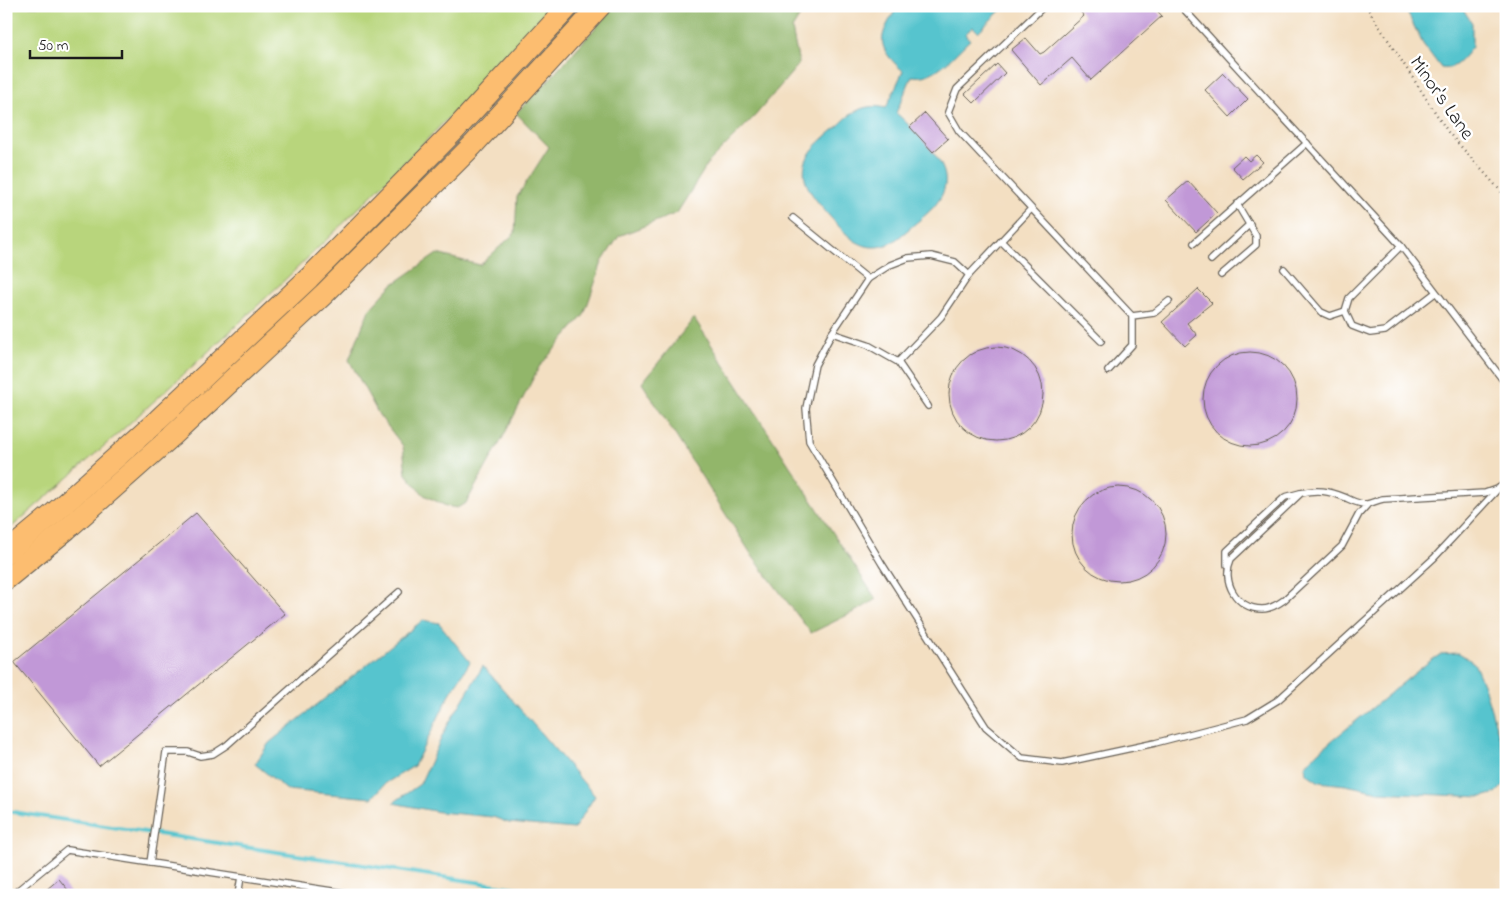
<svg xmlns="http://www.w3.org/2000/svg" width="1512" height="901" font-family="'Indie Flower',sans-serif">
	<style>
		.green { fill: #b8d57b; stroke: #6a784c }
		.forest { fill: #92b66b; stroke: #576944 }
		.water { fill: #57c4ce; stroke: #3a7075 }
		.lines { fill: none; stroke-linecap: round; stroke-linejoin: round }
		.stream { stroke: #57c4ce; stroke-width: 4 }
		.building { fill: #c198d7 }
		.service-casing { stroke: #676056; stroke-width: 8 }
		.motorway-casing { stroke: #676056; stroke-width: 23 }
		.path { stroke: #676056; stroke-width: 2.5; stroke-dasharray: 1 4; stroke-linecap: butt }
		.service { stroke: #fff; stroke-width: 5.5 }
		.motorway { stroke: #fcbd6f; stroke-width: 21 }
		.labels { text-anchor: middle; stroke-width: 5; stroke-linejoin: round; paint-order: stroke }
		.street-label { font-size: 20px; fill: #1c1c1c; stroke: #fff }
	</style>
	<rect width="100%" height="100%" fill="#fff"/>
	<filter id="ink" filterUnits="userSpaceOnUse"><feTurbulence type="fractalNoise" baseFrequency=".02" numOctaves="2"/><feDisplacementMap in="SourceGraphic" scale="10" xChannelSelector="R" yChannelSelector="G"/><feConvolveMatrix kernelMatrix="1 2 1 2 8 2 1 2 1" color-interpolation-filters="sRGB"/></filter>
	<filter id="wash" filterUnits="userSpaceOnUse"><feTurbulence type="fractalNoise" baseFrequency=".0096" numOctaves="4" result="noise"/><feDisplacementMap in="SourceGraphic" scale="20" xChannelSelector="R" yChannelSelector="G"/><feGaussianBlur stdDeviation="1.12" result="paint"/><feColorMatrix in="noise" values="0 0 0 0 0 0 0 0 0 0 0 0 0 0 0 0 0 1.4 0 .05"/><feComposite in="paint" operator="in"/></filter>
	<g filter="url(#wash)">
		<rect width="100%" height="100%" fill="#f3dfc2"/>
		<path class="green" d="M6 6H550C517 43 485 80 450 116 309 262 160 399 6 532Z"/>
		<g class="forest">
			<path d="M615 6H806L792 29 799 64 754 117 709 162 677 213 619 236 602 262 584 315 539 367 502 439 466 503 457 508 446 506 424 495 406 474 403 446 379 415 349 360 369 310 392 285 437 254 480 265 515 233 517 197 549 147 516 113 547 82Z"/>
			<path d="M694 318 876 599 862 608 811 633 753 557 642 383Z"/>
		</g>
		<g class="water">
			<path d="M898 6H1005L978 32 973 27 965 34 970 40C954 54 936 80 912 76L896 113C905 120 912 129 920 137 935 155 956 174 939 200 932 211 919 220 909 229 898 238 889 248 873 247 867 247 860 244 855 241 845 235 812 198 808 187 804 179 803 169 806 161 811 147 828 135 839 125 853 111 865 103 886 108L903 71C874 45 879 37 898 6Z"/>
			<path d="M1404 6H1461L1472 23V47C1464 57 1455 71 1441 68L1423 44Z"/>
			<path d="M423 620 439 623 470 662 450 694 414 766 386 783 372 798 287 790 255 764 269 743Z"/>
			<path d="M1459 653 1474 663 1484 686 1506 760V783L1496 793 1482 797 1379 792 1346 785 1319 782 1306 773 1305 766 1318 752 1426 664 1441 654Z"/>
			<path d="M483 666 595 796 574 829 509 823 493 817 439 812 393 803 420 784 446 728Z"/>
		</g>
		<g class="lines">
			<path class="stream" d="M6 811 562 895"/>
		</g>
		<g id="blocks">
			<g class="building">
				<path d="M1076 6H1153L1162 16 1091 80 1072 58 1041 85 1011 50 1026 38 1040 54 1044 52 1084 16Z"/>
				<path d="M997 64 1005 73 974 103 965 94Z"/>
				<path d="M1223 73 1248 99 1230 117 1205 90Z"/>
				<path d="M925 113 948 139 933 152 910 127Z"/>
				<path d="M1256 155 1263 162 1243 179 1232 167 1244 156 1249 161Z"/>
				<path d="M1188 181 1217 213 1196 232 1166 200Z"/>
				<path d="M1198 289 1212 303 1187 323 1197 335 1185 346 1162 322Z"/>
				<circle cx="996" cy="394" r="47"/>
				<circle cx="1250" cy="399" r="47"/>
				<circle cx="1119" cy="534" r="47"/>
				<path d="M196 513 285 614 99 766 14 662Z"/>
				<path d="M59 879 72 895H40Z"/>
			</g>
		</g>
	</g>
	<g filter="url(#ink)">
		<use href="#blocks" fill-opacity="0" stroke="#676056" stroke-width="1"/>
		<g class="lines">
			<defs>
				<g id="service">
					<path d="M1044 6 957 89 948 112 959 131 1132 316V345L1108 371"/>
					<path d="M1181 6 1401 246 1506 384"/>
					<path d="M793 218 868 279"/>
					<path d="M1001 241 1101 341"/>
					<path d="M1194 243 1307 143"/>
					<path d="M1401 246 1349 298 1345 311 1352 326 1370 333 1385 331 1435 293"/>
					<path d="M1211 260 1250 224"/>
					<path d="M1284 269 1321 312 1330 316 1345 311"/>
					<path d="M969 275 955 262 931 256 908 258 890 265 868 279 832 333 815 365 806 408 809 441 882 564 986 727 1022 758 1062 763 1155 743 1247 719 1278 700 1434 558 1499 488"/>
					<path d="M1221 275 1256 245V236L1237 204"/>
					<path d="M1132 316 1154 313 1169 301"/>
					<path d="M832 333 868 345 898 362 928 406"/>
					<path d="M898 362 941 317 969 275 1031 209"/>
					<path d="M1368 504 1359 514 1342 546 1284 600C1277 605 1270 609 1262 609 1236 609 1221 581 1231 559L1301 493C1317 489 1329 491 1344 497 1351 500 1359 505 1367 504 1372 503 1378 500 1383 499L1485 493 1499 488 1506 482"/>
					<path d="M1227 565V551L1285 497 1300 493"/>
					<path d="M150 863 166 752H188L200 756 213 754 227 745 399 592"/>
					<path d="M12 895 67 850 358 895"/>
					<path d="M238 895 241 877"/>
				</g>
				<g id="motorway">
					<path d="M6 553 53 514 158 420 309 278 455 130 569 6"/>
					<path d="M6 579 67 529 171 437 324 294 473 145 600 6"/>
				</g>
			</defs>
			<use href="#service" class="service-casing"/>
			<use href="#motorway" class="motorway-casing"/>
			<path class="path" d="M1366 6 1448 132 1506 197"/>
			<use href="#service" class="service"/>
			<use href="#motorway" class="motorway"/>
		</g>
	</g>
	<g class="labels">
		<g class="street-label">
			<text transform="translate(1443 97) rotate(55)" y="7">Minor's Lane</text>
		</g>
	</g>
	<rect width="1512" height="901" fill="none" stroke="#fff" stroke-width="25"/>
	<path d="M30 50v8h92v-8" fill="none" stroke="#1c1c1c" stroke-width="2.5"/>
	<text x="38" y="50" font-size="15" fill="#1c1c1c" stroke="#ffffff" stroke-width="4" paint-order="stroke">50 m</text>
</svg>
